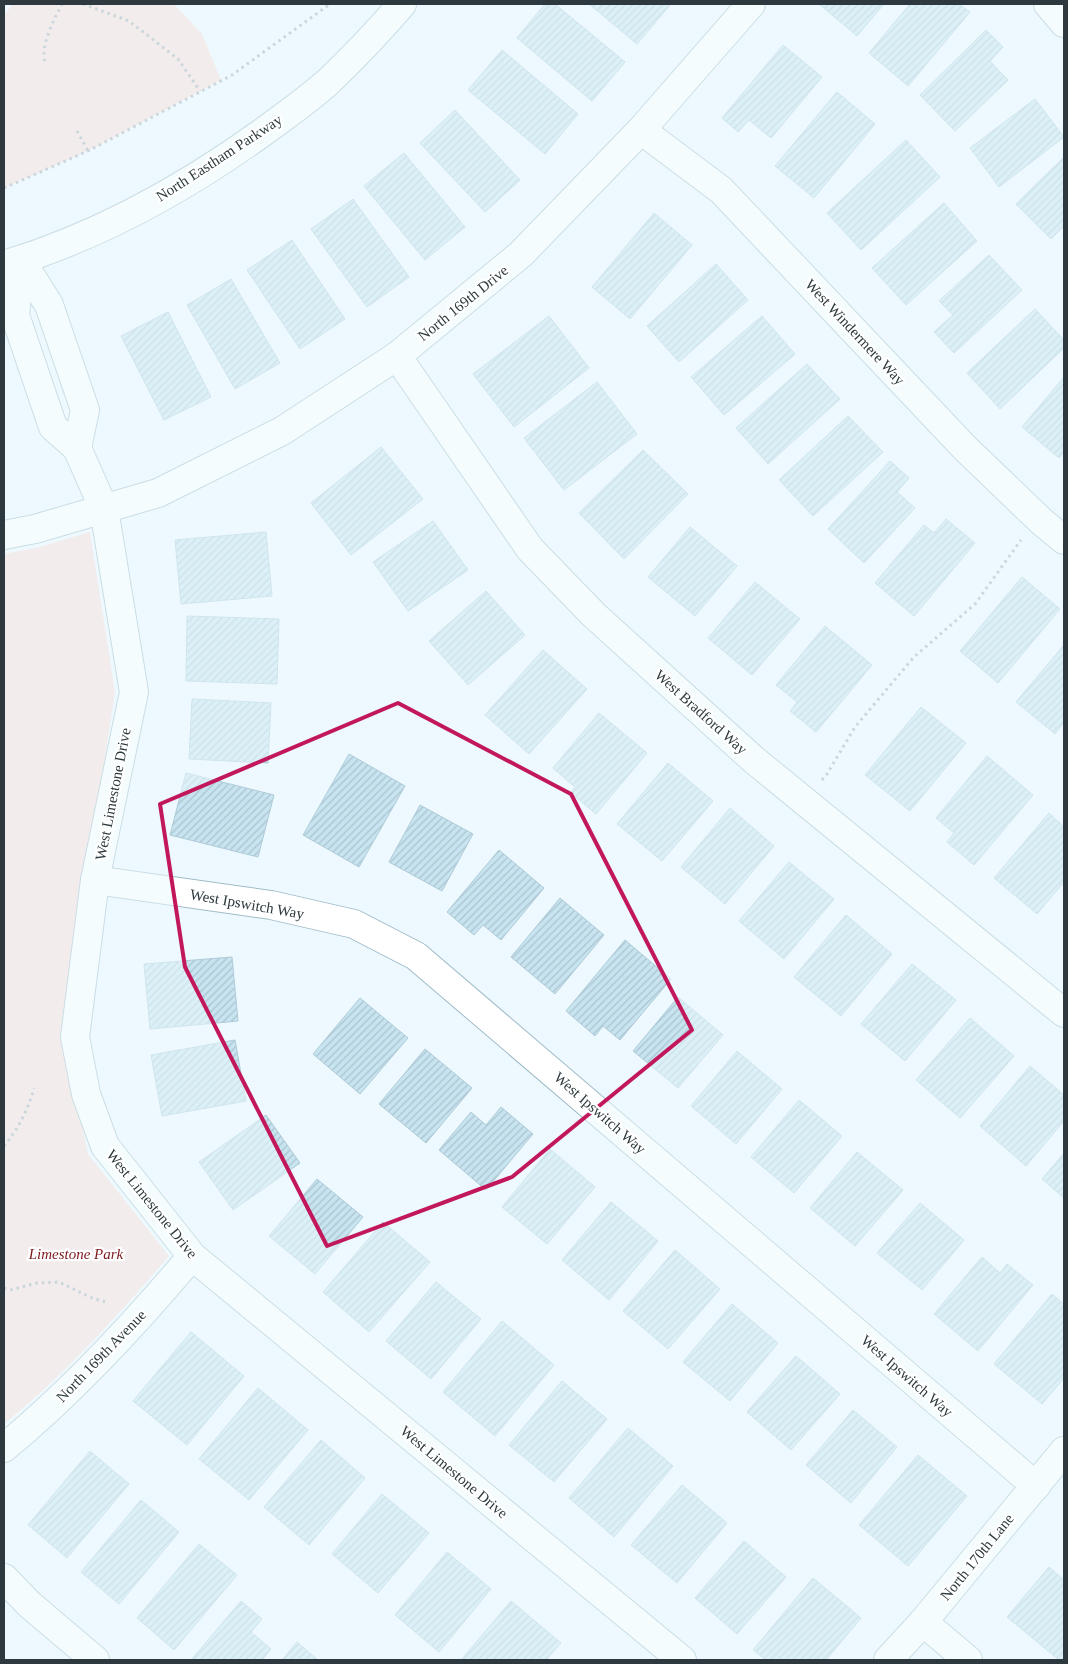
<svg xmlns="http://www.w3.org/2000/svg" width="1068" height="1664" font-family="Georgia,serif">
	<style>
		.park { fill: #fbdcd9 }
		.building { fill: url(#building-hatch); stroke: #aecbd7 }
		.lines { fill: none; stroke-linecap: round; stroke-linejoin: round }
		.minor-casing { stroke: #a0bcc8; stroke-width: 30 }
		.path { stroke: #a0acb1; stroke-width: 3; stroke-dasharray: 2.5 4; stroke-linecap: butt }
		.minor { stroke: #fff; stroke-width: 28 }
		.marked { fill: none; stroke: #c2185b; stroke-width: 4; stroke-linejoin: round }
		.labels { text-anchor: middle; stroke-width: 4.5; stroke-linejoin: round; paint-order: stroke }
		.street-label { font-size: 15px; fill: #2d393e; stroke: #fff }
		.park-label { font-size: 15px; font-style: italic; fill: #7b181d; stroke: #fff }
	</style>
	<defs>
		<pattern id="building-hatch" width="6" height="6" patternUnits="userSpaceOnUse" patternTransform="scale(1.25)"><rect width="6" height="6" fill="#c7e4f0"/><path d="M-1 1l2-2M0 6l6-6M5 7l2-2" fill="none" stroke="#abc4cf"/></pattern>
	</defs>
	<rect width="100%" height="100%" fill="#edf9fe"/>
	<g class="park">
		<path d="M13 4H174L202 34 221 80 88 151 4 188V15Z"/>
		<path d="M90 532 115 692 88 869 68 1054 88 1154 169 1256C118 1315 65 1375 4 1424V554L39 547Z"/>
	</g>
	<g class="building">
		<path d="M545 4H555L625 62 592 101 517 38Z"/>
		<path d="M589 4H668L670 5 637 44Z"/>
		<path d="M821 4H884L857 36 820 5Z"/>
		<path d="M910 4H959L970 12 908 86 869 53Z"/>
		<path d="M986 30 1003 47 990 61 1008 80 955 131 920 95Z"/>
		<path d="M783 45 822 77 771 138 749 120 738 132 722 118Z"/>
		<path d="M502 50 578 114 545 154 468 90Z"/>
		<path d="M837 92 875 124 814 198 775 166Z"/>
		<path d="M1035 99 1064 137 999 187 970 148Z"/>
		<path d="M455 110 520 180 485 212 420 143Z"/>
		<path d="M906 140 940 177 861 250 827 213Z"/>
		<path d="M404 153 465 227 425 260 364 186Z"/>
		<path d="M1064 157V226L1051 239 1016 204Z"/>
		<path d="M353 199 409 277 367 307 311 229Z"/>
		<path d="M944 203 977 241 906 305 872 268Z"/>
		<path d="M654 213 692 245 630 319 592 287Z"/>
		<path d="M292 240 345 319 300 349 247 270Z"/>
		<path d="M989 255 1022 290 954 353 934 332 953 315 939 301Z"/>
		<path d="M716 264 748 300 679 362 647 326Z"/>
		<path d="M231 279 280 363 235 389 187 305Z"/>
		<path d="M1035 309 1064 340V348L1000 409 967 373Z"/>
		<path d="M168 312 211 397 164 420 121 336Z"/>
		<path d="M549 316 589 368 514 427 473 374Z"/>
		<path d="M762 316 795 354 724 415 691 377Z"/>
		<path d="M807 364 840 399 768 464 736 428Z"/>
		<path d="M1064 377V452L1059 458 1022 427Z"/>
		<path d="M597 382 637 434 564 490 524 438Z"/>
		<path d="M848 416 883 452 813 516 779 480Z"/>
		<path d="M381 447 423 499 351 555 311 503Z"/>
		<path d="M643 450 688 494 624 559 579 513Z"/>
		<path d="M890 461 909 478 897 492 915 508 864 563 828 529Z"/>
		<path d="M946 519 975 543 914 616 875 583 924 525 934 533Z"/>
		<path d="M433 521 468 570 408 611 373 562Z"/>
		<path d="M690 527 737 566 695 616 648 577Z"/>
		<path d="M266 532 272 596 181 604 175 540Z"/>
		<path d="M1022 577 1060 609 998 683 960 651Z"/>
		<path d="M755 582 800 619 752 675 708 638Z"/>
		<path d="M486 591 525 635 468 685 429 641Z"/>
		<path d="M187 616 279 619 277 684 186 681Z"/>
		<path d="M825 626 872 665 816 732 790 711 797 702 776 685Z"/>
		<path d="M1064 645V722L1055 734 1016 702Z"/>
		<path d="M543 650 587 689 529 754 485 715Z"/>
		<path d="M192 699 271 703 268 763 189 759Z"/>
		<path d="M921 707 966 743 910 811 865 775Z"/>
		<path d="M599 713 647 753 596 814 571 793 575 787 553 768Z"/>
		<path d="M349 754 405 786 359 867 303 835Z"/>
		<path d="M987 756 1033 795 974 865 947 842 954 833 936 818Z"/>
		<path d="M668 763 713 801 662 861 617 824Z"/>
		<path d="M186 773 274 795 258 857 170 835Z"/>
		<path d="M420 805 473 834 442 891 389 862Z"/>
		<path d="M730 808 774 846 725 904 681 867Z"/>
		<path d="M1049 813 1064 827V882L1037 914 994 878Z"/>
		<path d="M499 850 544 888 501 940 483 925 474 935 447 912Z"/>
		<path d="M789 862 834 899 784 959 739 921Z"/>
		<path d="M560 898 604 935 555 994 511 957Z"/>
		<path d="M846 915 892 954 841 1016 794 977Z"/>
		<path d="M625 940 671 979 620 1040 603 1026 595 1036 566 1011Z"/>
		<path d="M232 957 238 1021 150 1029 144 964Z"/>
		<path d="M912 964 956 1000 905 1061 861 1024Z"/>
		<path d="M678 997 723 1035 678 1088 633 1051Z"/>
		<path d="M360 998 408 1038 360 1094 313 1054Z"/>
		<path d="M970 1018 1014 1056 960 1118 916 1080Z"/>
		<path d="M235 1040 246 1101 162 1116 151 1055Z"/>
		<path d="M425 1049 472 1088 426 1143 379 1104Z"/>
		<path d="M737 1051 782 1089 736 1144 691 1106Z"/>
		<path d="M1030 1066 1064 1095V1121L1026 1166 980 1126Z"/>
		<path d="M799 1100 842 1136 794 1193 751 1157Z"/>
		<path d="M501 1107 533 1134 486 1190 439 1150 471 1112 486 1125Z"/>
		<path d="M266 1115 300 1163 233 1210 199 1162Z"/>
		<path d="M550 1149 595 1187 547 1244 502 1207Z"/>
		<path d="M857 1152 903 1190 855 1246 810 1208Z"/>
		<path d="M1064 1153V1198L1042 1179Z"/>
		<path d="M317 1179 363 1217 315 1274 269 1236Z"/>
		<path d="M611 1202 658 1241 609 1300 562 1260Z"/>
		<path d="M920 1203 964 1240 922 1290 877 1253Z"/>
		<path d="M383 1222 430 1262 369 1332 323 1292Z"/>
		<path d="M675 1250 720 1289 668 1349 623 1311Z"/>
		<path d="M982 1257 1000 1273 1007 1264 1033 1285 978 1351 934 1314Z"/>
		<path d="M436 1282 481 1319 431 1379 386 1341Z"/>
		<path d="M1052 1294 1064 1304V1378L1042 1404 994 1364Z"/>
		<path d="M732 1304 778 1343 730 1401 683 1362Z"/>
		<path d="M502 1321 554 1365 495 1436 443 1392Z"/>
		<path d="M191 1332 244 1376 187 1445 133 1401Z"/>
		<path d="M796 1356 840 1394 791 1450 747 1412Z"/>
		<path d="M562 1381 607 1419 554 1482 509 1445Z"/>
		<path d="M258 1388 308 1430 249 1500 199 1459Z"/>
		<path d="M853 1410 897 1447 851 1503 806 1465Z"/>
		<path d="M628 1428 673 1466 614 1537 569 1498Z"/>
		<path d="M321 1440 365 1478 309 1545 264 1507Z"/>
		<path d="M90 1451 129 1484 67 1558 28 1525Z"/>
		<path d="M918 1455 967 1496 908 1566 859 1525Z"/>
		<path d="M682 1485 727 1523 677 1583 631 1545Z"/>
		<path d="M382 1494 429 1533 378 1593 332 1554Z"/>
		<path d="M141 1500 179 1532 119 1604 81 1572Z"/>
		<path d="M744 1541 786 1577 737 1634 695 1598Z"/>
		<path d="M199 1544 237 1575 174 1650 137 1618Z"/>
		<path d="M447 1552 491 1589 439 1652 395 1615Z"/>
		<path d="M1049 1567 1064 1580V1660H1059L1007 1617Z"/>
		<path d="M813 1578 861 1618 826 1660H766L753 1650Z"/>
		<path d="M241 1601 262 1619 251 1632 271 1649 262 1660H191Z"/>
		<path d="M511 1601 561 1643 546 1660H461Z"/>
		<path d="M297 1642 318 1660H282Z"/>
	</g>
	<g class="lines">
		<defs>
			<g id="minor">
				<path d="M1048 4 1064 23"/>
				<path d="M641 130 721 190 965 448 1041 521 1064 540"/>
				<path d="M21 260 15 315 53 427 77 448 104 509 134 692 95 880 75 1037 86 1094 105 1146 192 1256 682 1660"/>
				<path d="M21 260 49 305 85 410 77 448"/>
				<path d="M4 265C97 237 184 189 263 132 285 116 309 99 329 81 355 56 379 31 402 4"/>
				<path d="M397 356 530 549 594 615 754 760 1064 1013"/>
				<path d="M4 535 35 529 158 493 282 431 397 356 521 254 641 130 751 4"/>
				<path d="M95 880 271 905 354 924 416 956 1036 1486"/>
				<path d="M4 1448C73 1391 134 1325 192 1256"/>
				<path d="M4 1578 29 1604 95 1660"/>
				<path d="M923 1622 968 1660"/>
				<path d="M888 1660 923 1622 1064 1451"/>
			</g>
		</defs>
		<use href="#minor" class="minor-casing"/>
		<g class="path">
			<path d="M83 4 129 21 178 59 200 91"/>
			<path d="M45 61C40 46 55 17 62 4"/>
			<path d="M77 131 88 151"/>
			<path d="M4 188 88 151 232 75 330 4"/>
			<path d="M822 780 827 774 855 727 914 657 975 604 1021 540"/>
			<path d="M4 1146C18 1129 28 1110 34 1088"/>
			<path d="M4 1288 10 1290 37 1283 59 1282 92 1298 106 1302"/>
		</g>
		<use href="#minor" class="minor"/>
	</g>
	<path d="M0 0H1068V1664H0ZM398 703 571 794 692 1030 512 1177 327 1246 185 967 160 804Z" fill="#edf9fe" fill-opacity=".55" fill-rule="evenodd"/>
	<path class="marked" d="M398 703 571 794 692 1030 512 1177 327 1246 185 967 160 804Z"/>
	<g class="labels">
		<g class="street-label">
			<text transform="translate(219 158) rotate(-33)" y="5">North Eastham Parkway</text>
			<text transform="translate(463 303) rotate(-39)" y="5">North 169th Drive</text>
			<text transform="translate(855 332) rotate(47)" y="5">West Windermere Way</text>
			<text transform="translate(701 712) rotate(42)" y="5">West Bradford Way</text>
			<text transform="translate(113 794) rotate(-79)" y="5">West Limestone Drive</text>
			<text transform="translate(247 904) rotate(10)" y="5">West Ipswitch Way</text>
			<text transform="translate(600 1113) rotate(41)" y="5">West Ipswitch Way</text>
			<text transform="translate(152 1204) rotate(51)" y="5">West Limestone Drive</text>
			<text transform="translate(101 1356) rotate(-46)" y="5">North 169th Avenue</text>
			<text transform="translate(907 1376) rotate(41)" y="5">West Ipswitch Way</text>
			<text transform="translate(454 1472) rotate(40)" y="5">West Limestone Drive</text>
			<text transform="translate(977 1557) rotate(-51)" y="5">North 170th Lane</text>
		</g>
		<g class="park-label">
			<text x="76" y="1259">Limestone Park</text>
		</g>
	</g>
	<rect width="1068" height="1664" fill="none" stroke="#2d393e" stroke-width="10"/>
</svg>
